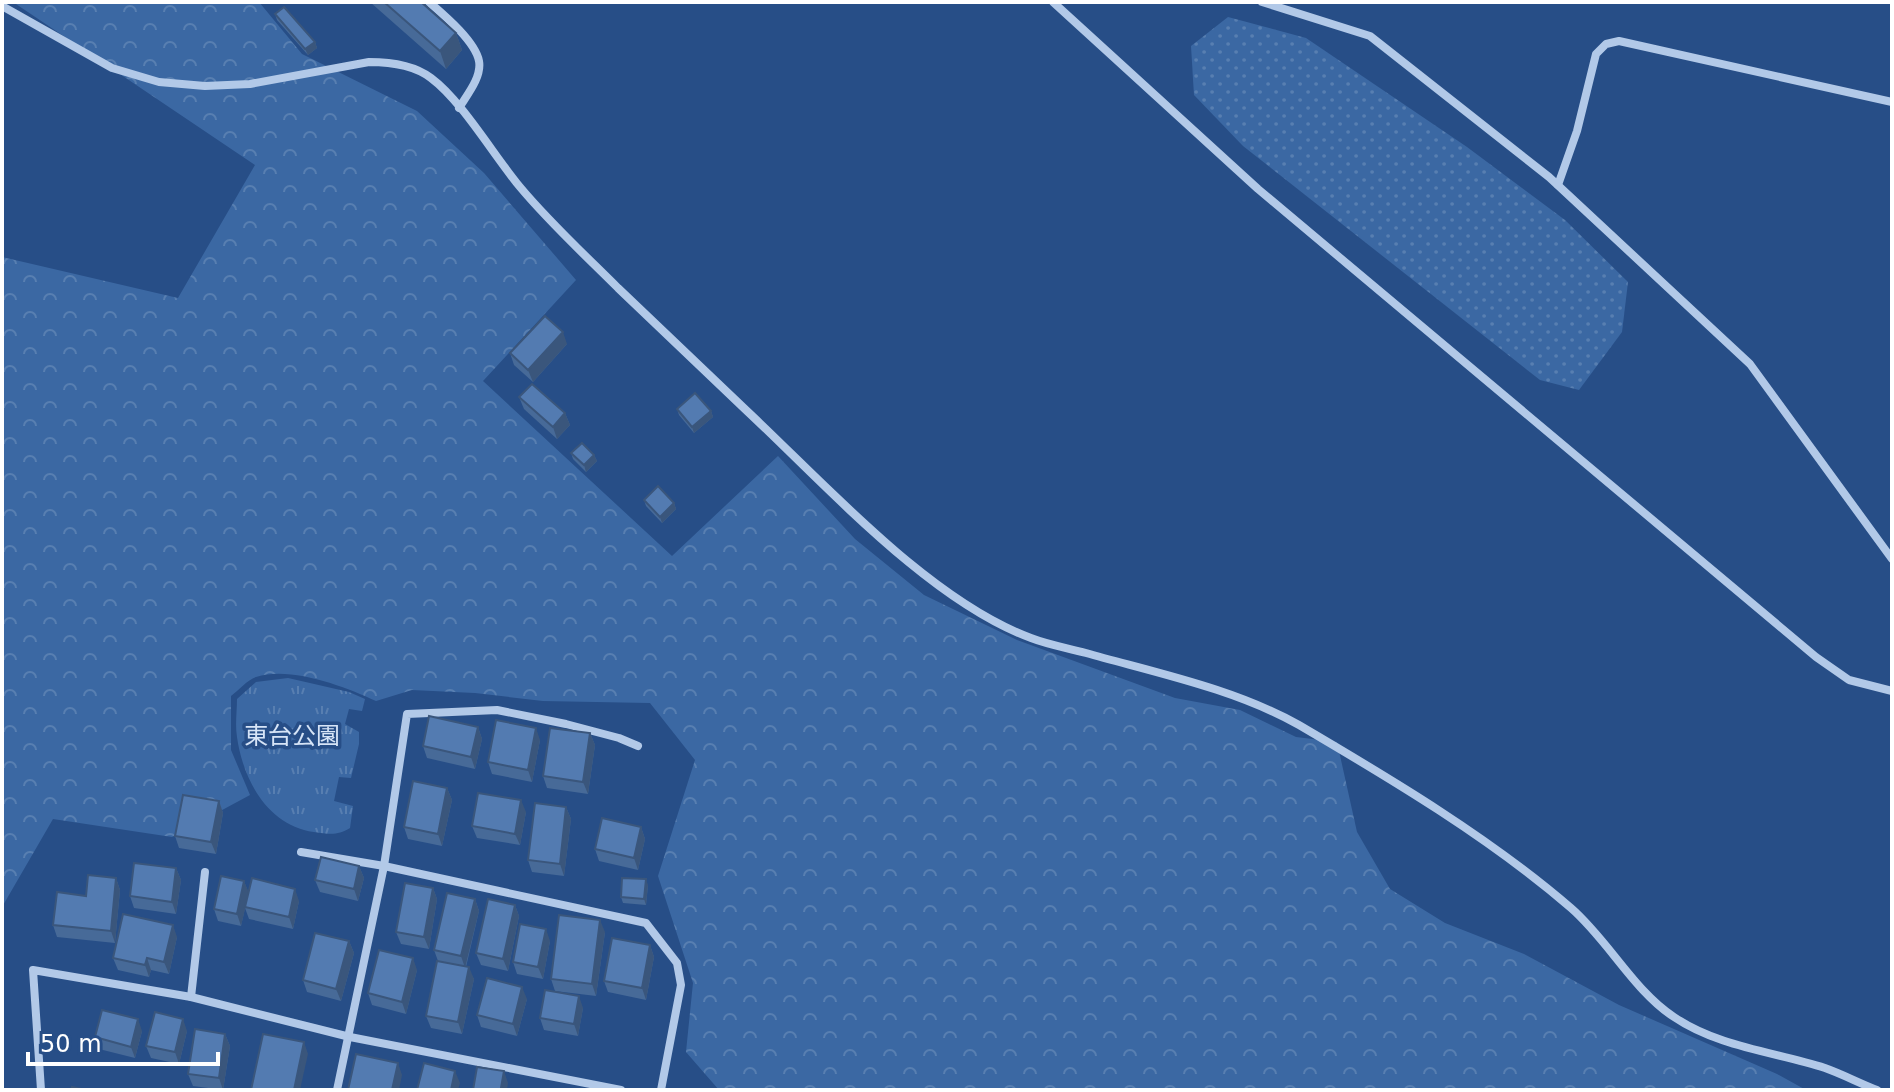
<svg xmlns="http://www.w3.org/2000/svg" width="1894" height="1092" font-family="'DejaVu Sans','Noto Sans JP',sans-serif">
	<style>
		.grass { fill: url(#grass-dots) }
		.forest { fill: url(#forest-crowns) }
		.park { fill: url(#park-tufts) }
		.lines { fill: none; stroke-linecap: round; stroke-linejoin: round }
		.street { stroke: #b2c9e8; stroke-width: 8 }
		.wall { fill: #476a98 }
		.shaded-wall { fill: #3a567c }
		.building { fill: #537bb1; stroke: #3a567c; stroke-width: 2 }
		.labels { text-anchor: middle; stroke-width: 7; stroke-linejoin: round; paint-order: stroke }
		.park-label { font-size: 24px; fill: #d6e4f7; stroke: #274e87 }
	</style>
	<defs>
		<pattern id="grass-dots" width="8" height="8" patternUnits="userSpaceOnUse" patternTransform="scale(2)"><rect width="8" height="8" fill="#3b68a3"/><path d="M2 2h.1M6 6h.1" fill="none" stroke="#587fb1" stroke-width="1.8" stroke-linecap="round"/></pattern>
		<pattern id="forest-crowns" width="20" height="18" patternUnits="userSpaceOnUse" patternTransform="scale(2)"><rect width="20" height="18" fill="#3b68a3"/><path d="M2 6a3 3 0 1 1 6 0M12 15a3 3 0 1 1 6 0" fill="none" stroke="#587fb1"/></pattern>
		<pattern id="park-tufts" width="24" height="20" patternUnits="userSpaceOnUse" patternTransform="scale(2)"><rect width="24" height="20" fill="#3b68a3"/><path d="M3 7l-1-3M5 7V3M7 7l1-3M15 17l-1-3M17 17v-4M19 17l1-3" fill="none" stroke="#587fb1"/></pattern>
	</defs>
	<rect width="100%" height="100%" fill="#274e87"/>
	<path class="grass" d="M1228 17 1306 38 1467 147 1565 220 1628 282 1622 332 1579 390 1540 380 1243 146 1194 95 1191 46Z"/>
	<path class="forest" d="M13 2H259L302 54 417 111 484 173 576 280 483 381 672 556 778 456 855 539 924 595 1017 640 1175 698 1240 710 1296 737 1337 742 1357 832 1390 889 1445 923 1524 954 1619 1005 1777 1074 1806 1090H719L686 1052 693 983 658 876 695 760 650 703 543 701 475 693 412 690 376 701C343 686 291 666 256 677 247 680 239 690 231 696V750L250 795 172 837 53 819 2 907V257L178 298 255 165Z"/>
	<path class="park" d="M288 678 349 692 365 699 362 711 349 709 345 724 359 732V744L351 778 339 777 334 801 353 806 350 828C337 836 329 834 314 832 268 826 243 780 237 737 235 725 237 711 237 699L256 682Z"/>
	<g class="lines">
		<g class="street">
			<path d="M429 2C444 15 475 41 479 61 482 77 467 95 459 108"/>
			<path d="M1053 2 1258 189 1816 657 1849 680 1892 691"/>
			<path d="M1262 2 1370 36 1549 177 1750 364 1892 559"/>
			<path d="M2 6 112 68 159 82 205 86 250 84 369 62C390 62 414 65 431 78 462 101 494 156 520 187 550 223 585 255 618 288 661 329 704 370 747 411 826 485 930 601 1031 638 1049 645 1068 648 1086 653 1157 673 1235 689 1299 725 1391 779 1490 838 1571 908 1608 940 1634 991 1674 1017 1718 1047 1775 1052 1825 1068 1842 1074 1859 1083 1877 1090"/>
			<path d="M1558 185 1577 131 1596 54 1606 44 1619 41 1892 102"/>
			<path d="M301 852 384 866 646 923 677 963 681 985 661 1090"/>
			<path d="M191 997 205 872"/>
			<path d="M41 1090 33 970 191 997 350 1037 621 1090"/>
			<path d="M337 1090 384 866 407 714 497 710 566 724 619 738 638 746"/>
		</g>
	</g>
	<g class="wall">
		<path d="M370 2H421L456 33 462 50 446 69Z"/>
		<path d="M275 14 315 42 317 48 308 55 277 20Z"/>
		<path d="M567 344 533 382 514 365 510 353Z"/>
		<path d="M519 397 565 413 570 425 557 439 524 409Z"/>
		<path d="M677 409 711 411 713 417 694 433 679 415Z"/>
		<path d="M571 453 594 455 597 461 586 472 573 459Z"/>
		<path d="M644 500 674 503 676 509 662 523 646 506Z"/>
		<path d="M478 727 482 739 475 769 427 758 423 746Z"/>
		<path d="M590 733 595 745 588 794 547 788 543 776Z"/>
		<path d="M540 740 532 782 492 774 488 762Z"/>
		<path d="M447 788 452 800 442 846 408 839 404 827Z"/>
		<path d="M219 801 223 813 216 854 179 848 175 836Z"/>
		<path d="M566 807 571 819 564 876 532 872 528 860Z"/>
		<path d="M526 812 520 845 477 838 472 826Z"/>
		<path d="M641 827 645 839 638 870 599 861 595 849Z"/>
		<path d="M359 866 364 878 358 901 320 892 315 880Z"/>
		<path d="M176 868 181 880 176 914 134 908 130 896Z"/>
		<path d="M116 878 120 890 115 943 57 937 53 925 86 896Z"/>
		<path d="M244 881 248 892 299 901 293 929 249 919 245 908 241 926 218 921 214 909Z"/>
		<path d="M648 885 646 905 623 903 621 897Z"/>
		<path d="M433 888 437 899 429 949 401 944 396 932Z"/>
		<path d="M475 899 479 911 466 967 474 979 462 1034 431 1028 426 1016 438 961 434 950Z"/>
		<path d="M515 905 519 916 508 971 481 965 476 953Z"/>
		<path d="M605 932 596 996 555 991 551 979Z"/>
		<path d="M177 937 169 974 151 970 149 977 118 970 113 958Z"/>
		<path d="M349 941 354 953 341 1001 307 992 303 980Z"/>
		<path d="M550 941 543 979 517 974 513 962Z"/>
		<path d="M650 945 654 957 646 1000 608 992 604 981Z"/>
		<path d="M417 970 406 1014 372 1005 368 993Z"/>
		<path d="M527 999 517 1036 481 1027 477 1015Z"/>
		<path d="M583 1008 578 1036 544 1030 540 1018Z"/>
		<path d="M142 1031 135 1058 99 1049 95 1037Z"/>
		<path d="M187 1031 179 1064 151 1058 146 1046Z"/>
		<path d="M225 1034 230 1046 223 1090 193 1086 188 1074Z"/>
	</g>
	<g class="shaded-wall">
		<path d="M456 33 462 50 446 69 440 51Z"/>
		<path d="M315 42 317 48 308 55 305 49Z"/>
		<path d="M563 332 567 344 533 382 528 370Z"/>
		<path d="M711 411 713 417 694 433 692 427Z"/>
		<path d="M565 413 570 425 557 439 553 427Z"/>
		<path d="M594 455 597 461 586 472 584 465Z"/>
		<path d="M674 503 676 509 662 523 660 517Z"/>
		<path d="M478 727 482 739 475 769 471 757Z"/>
		<path d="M536 728 540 740 532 782 528 770Z"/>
		<path d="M590 733 595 745 588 794 583 782Z"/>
		<path d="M447 788 452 800 442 846 438 834Z"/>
		<path d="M521 800 526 812 520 845 515 834Z"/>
		<path d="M219 801 223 813 216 854 211 842Z"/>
		<path d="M566 807 571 819 564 876 560 864Z"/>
		<path d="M641 827 645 839 638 870 634 858Z"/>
		<path d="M359 866 364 878 358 901 354 889Z"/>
		<path d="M176 868 181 880 176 914 172 902Z"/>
		<path d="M116 878 120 890 115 943 111 931Z"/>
		<path d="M646 879 648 885 646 905 644 899Z"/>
		<path d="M244 881 249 893 241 926 237 914Z"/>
		<path d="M433 888 437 899 429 949 424 937Z"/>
		<path d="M295 889 299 901 293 929 289 917Z"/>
		<path d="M475 899 479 911 465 968 461 956Z"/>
		<path d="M515 905 519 916 508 971 503 959Z"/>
		<path d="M600 920 605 932 596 996 592 984Z"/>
		<path d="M173 925 177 937 169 974 164 962Z"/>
		<path d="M546 929 550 941 543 979 538 967Z"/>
		<path d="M349 941 354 953 341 1001 336 989Z"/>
		<path d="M650 945 654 957 646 1000 642 988Z"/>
		<path d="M147 958 151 970 149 977 145 965Z"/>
		<path d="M413 958 417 970 406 1014 402 1002Z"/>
		<path d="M469 967 474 979 462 1034 458 1022Z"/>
		<path d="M522 987 527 999 517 1036 513 1024Z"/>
		<path d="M579 996 583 1008 578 1036 574 1024Z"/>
		<path d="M138 1019 142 1031 135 1058 131 1047Z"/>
		<path d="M183 1019 187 1031 179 1064 175 1052Z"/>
		<path d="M225 1034 230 1046 223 1090 219 1078Z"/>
		<path d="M304 1042 308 1054 300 1090H294Z"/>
		<path d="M398 1063 402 1075 399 1090H392Z"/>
		<path d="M455 1071 460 1083 458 1090H451Z"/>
		<path d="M504 1071 508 1083 507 1090 501 1088Z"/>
	</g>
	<g class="building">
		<path d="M384 2H421L456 33 440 51Z"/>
		<path d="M284 7 315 42 305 49 275 14Z"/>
		<path d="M545 316 563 332 528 370 510 353Z"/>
		<path d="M532 384 565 413 553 427 519 397Z"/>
		<path d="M695 393 711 411 692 427 677 409Z"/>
		<path d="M582 443 594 455 584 465 571 453Z"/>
		<path d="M658 486 674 503 660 517 644 500Z"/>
		<path d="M429 716 478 727 471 757 423 746Z"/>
		<path d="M496 720 536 728 528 770 488 762Z"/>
		<path d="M550 728 590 733 583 782 543 776Z"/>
		<path d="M413 781 447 788 438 834 404 827Z"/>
		<path d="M478 793 521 800 515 834 472 826Z"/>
		<path d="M183 795 219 801 211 842 175 836Z"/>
		<path d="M535 803 566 807 560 864 528 860Z"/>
		<path d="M602 818 641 827 634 858 595 849Z"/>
		<path d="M321 857 359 866 354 889 315 880Z"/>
		<path d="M134 863 176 868 172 902 130 896Z"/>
		<path d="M88 875 116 878 111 931 53 925 57 892 86 896Z"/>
		<path d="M221 876 244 881 237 914 214 909Z"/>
		<path d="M252 878 295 889 289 917 245 907Z"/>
		<path d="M622 878 646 879 644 899 621 897Z"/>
		<path d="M405 883 433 888 424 937 396 932Z"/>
		<path d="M447 893 475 899 461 956 434 950Z"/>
		<path d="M488 899 515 905 503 959 476 953Z"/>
		<path d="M123 914 173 925 164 962 147 958 145 965 113 958Z"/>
		<path d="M559 915 600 920 592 984 551 979Z"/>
		<path d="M520 924 546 929 538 967 513 962Z"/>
		<path d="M315 933 349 941 336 989 303 980Z"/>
		<path d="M612 938 650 945 642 988 604 981Z"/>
		<path d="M379 950 413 958 402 1002 368 993Z"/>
		<path d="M437 961 469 967 458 1022 426 1016Z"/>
		<path d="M487 978 522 987 513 1024 477 1015Z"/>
		<path d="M545 990 579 996 574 1024 540 1018Z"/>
		<path d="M102 1010 138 1019 131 1047 95 1037Z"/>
		<path d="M155 1012 183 1019 175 1052 146 1046Z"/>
		<path d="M195 1029 225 1034 219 1078 188 1074Z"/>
		<path d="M263 1034 304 1042 294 1090H251Z"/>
		<path d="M356 1054 398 1063 392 1090H348Z"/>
		<path d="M424 1063 455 1071 451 1090H417Z"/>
		<path d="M477 1067 504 1071 501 1088 513 1090H473Z"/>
		<path d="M72 1087 86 1090H71Z"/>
	</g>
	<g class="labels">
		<g class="park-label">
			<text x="292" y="744">東台公園</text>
		</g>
	</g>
	<rect width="1894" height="1092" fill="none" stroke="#ffffff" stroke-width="8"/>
	<path d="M28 1052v12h190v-12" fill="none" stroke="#ffffff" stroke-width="4"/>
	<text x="40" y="1052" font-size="24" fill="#ffffff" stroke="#274e87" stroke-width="6" paint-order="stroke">50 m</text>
</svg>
